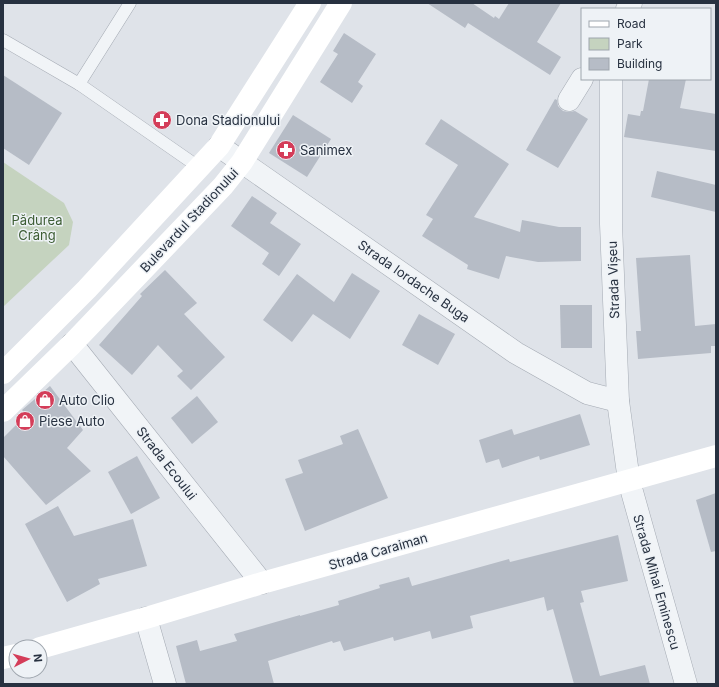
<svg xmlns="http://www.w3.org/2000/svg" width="719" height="687" font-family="Inter,sans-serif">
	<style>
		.green { fill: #c5d3bf }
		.building { fill: #b6bcc6 }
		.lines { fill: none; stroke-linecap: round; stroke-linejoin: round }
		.service-casing { stroke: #a4aab3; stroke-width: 13 }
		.minor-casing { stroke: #a4aab3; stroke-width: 23 }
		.service { stroke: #f1f4f7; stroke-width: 12 }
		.minor { stroke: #f1f4f7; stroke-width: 22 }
		.secondary { stroke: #fff; stroke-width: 22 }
		.labels { text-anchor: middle; stroke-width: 3; stroke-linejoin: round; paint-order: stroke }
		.poi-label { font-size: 13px; fill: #273140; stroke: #eef2f6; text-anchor: start }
		.park-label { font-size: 13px; fill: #3d5d34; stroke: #eef2f6 }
		.street-label { font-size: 13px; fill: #273140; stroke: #eef2f6 }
	</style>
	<rect width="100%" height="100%" fill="#dfe3e9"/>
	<path class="green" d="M3 162 64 203 73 222 69 245 3 307Z"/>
	<g class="building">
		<path d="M427 3H472L494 18 495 16 499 19 509 3H561L537 42 561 57 550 75 468 23 465 28Z"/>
		<path d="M344 33 376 54 358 82 363 86 352 103 320 82 338 54 333 51Z"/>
		<path d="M3 75 62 113 29 165 3 148Z"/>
		<path d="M649 79H686L680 108 716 114V151L624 137 628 114 640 116 641 111H643Z"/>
		<path d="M555 99 557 100 558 106 563 111 569 112 575 111 588 119 558 168 526 150Z"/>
		<path d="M293 115 331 139 307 177 269 153Z"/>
		<path d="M441 119 509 164 474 217 520 232 522 220 559 227H581V261L538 262 506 256 499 279 467 269 468 265 422 236 433 219 426 215 458 165 425 144Z"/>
		<path d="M657 171 716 185V212L651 197Z"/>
		<path d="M252 196 277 213 270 223 301 244 279 276 262 264 269 253 231 226Z"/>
		<path d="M690 255 695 326 716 324V346H711V353L638 359 636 331H641L636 258Z"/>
		<path d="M165 270 197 303 184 314 225 357 191 390 177 376 183 371 158 345 132 375 99 345 142 296 140 294Z"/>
		<path d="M352 273 380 291 350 339 313 314 292 342 263 320 297 274 334 302Z"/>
		<path d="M560 305H592V348H561Z"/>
		<path d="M419 314 455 334 438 365 402 345Z"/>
		<path d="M50 386 83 430 67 448 91 471 46 505 3 456V438L26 415 22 410Z"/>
		<path d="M197 396 218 422 192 444 171 418Z"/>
		<path d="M580 414 590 445 540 460 539 456 502 468 499 459 486 463 479 440 512 429 514 435Z"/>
		<path d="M358 429 388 498 305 531 285 479 303 473 298 460 343 444 340 436Z"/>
		<path d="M137 456 160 498 131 514 108 472Z"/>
		<path d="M716 493V551L711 552 696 500Z"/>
		<path d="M58 506 74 536 133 519 147 566 98 579 100 584 67 602 25 524Z"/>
		<path d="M618 535 628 581 581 591 584 602 580 603 600 676 645 665 650 684H574L553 609 547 611 544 597 470 616 473 628 432 639 430 631 394 641 393 637 344 651 340 641 333 643 332 641 268 661 274 684H186L176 646 197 640 200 651 237 641 234 634 300 615V616L339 605 338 601 380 588 379 585 409 577 412 586 509 559 510 562Z"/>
	</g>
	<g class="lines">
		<defs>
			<g id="service">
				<path d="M130 3 79 84 200 168"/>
				<path d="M3 40 79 84"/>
			</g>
			<g id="minor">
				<path d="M627 9 631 3"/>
				<path d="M611 79V224L618 401 629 481 686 684"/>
				<path d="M569 100 582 79"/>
				<path d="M219 146 516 353 587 393 618 401"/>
				<path d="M72 344 262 583"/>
				<path d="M146 618 165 684"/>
			</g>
		</defs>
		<use href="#service" class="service-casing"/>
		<use href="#minor" class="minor-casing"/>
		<use href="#service" class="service"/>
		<use href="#minor" class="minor"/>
		<g class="secondary">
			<path d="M3 373 87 289 219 146 310 3"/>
			<path d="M3 411 72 344 223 186 242 162 341 3"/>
			<path d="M40 648 146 618 262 583 716 456"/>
			<path d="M3 658 16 655"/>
		</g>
	</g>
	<defs>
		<symbol id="pharmacy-disc" viewBox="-11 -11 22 22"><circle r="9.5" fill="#d43d59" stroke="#eef2f6"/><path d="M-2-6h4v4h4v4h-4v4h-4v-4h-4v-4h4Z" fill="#fff"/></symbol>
		<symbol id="shop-disc" viewBox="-11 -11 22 22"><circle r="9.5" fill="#d43d59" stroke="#eef2f6"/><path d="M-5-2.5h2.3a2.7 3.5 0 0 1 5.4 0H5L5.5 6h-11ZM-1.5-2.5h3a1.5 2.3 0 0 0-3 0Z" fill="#fff"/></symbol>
	</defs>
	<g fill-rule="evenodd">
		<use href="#pharmacy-disc" x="151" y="109" width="22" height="22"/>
		<use href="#pharmacy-disc" x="275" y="139" width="22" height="22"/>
		<use href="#shop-disc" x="34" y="389" width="22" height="22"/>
		<use href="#shop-disc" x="14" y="410" width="22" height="22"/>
	</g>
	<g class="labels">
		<g class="poi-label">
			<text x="176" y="125">Dona Stadionului</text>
			<text x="300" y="155">Sanimex</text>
			<text x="59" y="405">Auto Clio</text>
			<text x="39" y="426">Piese Auto</text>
		</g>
		<g class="park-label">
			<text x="37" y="225">Pădurea<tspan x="37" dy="15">Crâng</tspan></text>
		</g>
		<g class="street-label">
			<text transform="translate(189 220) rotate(-47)" y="5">Bulevardul Stadionului</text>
			<text transform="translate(613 280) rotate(-92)" y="5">Strada Vișeu</text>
			<text transform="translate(414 281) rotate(35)" y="5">Strada Iordache Buga</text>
			<text transform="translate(167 463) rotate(52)" y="5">Strada Ecoului</text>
			<text transform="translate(378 551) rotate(-16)" y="5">Strada Caraiman</text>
			<text transform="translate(657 582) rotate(74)" y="5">Strada Mihai Eminescu</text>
		</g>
	</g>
	<rect width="719" height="687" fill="none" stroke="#273140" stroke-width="8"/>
	<rect x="581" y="8" width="130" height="72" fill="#eef2f6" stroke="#9ea5ad"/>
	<rect x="589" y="21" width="20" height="6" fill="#ffffff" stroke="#9ea5ad"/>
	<text x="617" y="28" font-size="12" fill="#273140">Road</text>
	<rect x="589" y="38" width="20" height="12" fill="#c5d3bf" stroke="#9ea5ad"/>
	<text x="617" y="48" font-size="12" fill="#273140">Park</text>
	<rect x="589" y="58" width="20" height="12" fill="#b6bcc6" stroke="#9ea5ad"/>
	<text x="617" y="68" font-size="12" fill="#273140">Building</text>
	<g transform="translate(28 659) rotate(84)"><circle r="19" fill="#eef2f6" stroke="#9ea5ad"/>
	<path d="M0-3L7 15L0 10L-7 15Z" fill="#d43d59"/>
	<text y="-6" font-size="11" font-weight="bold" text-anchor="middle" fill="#273140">N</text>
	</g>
</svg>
